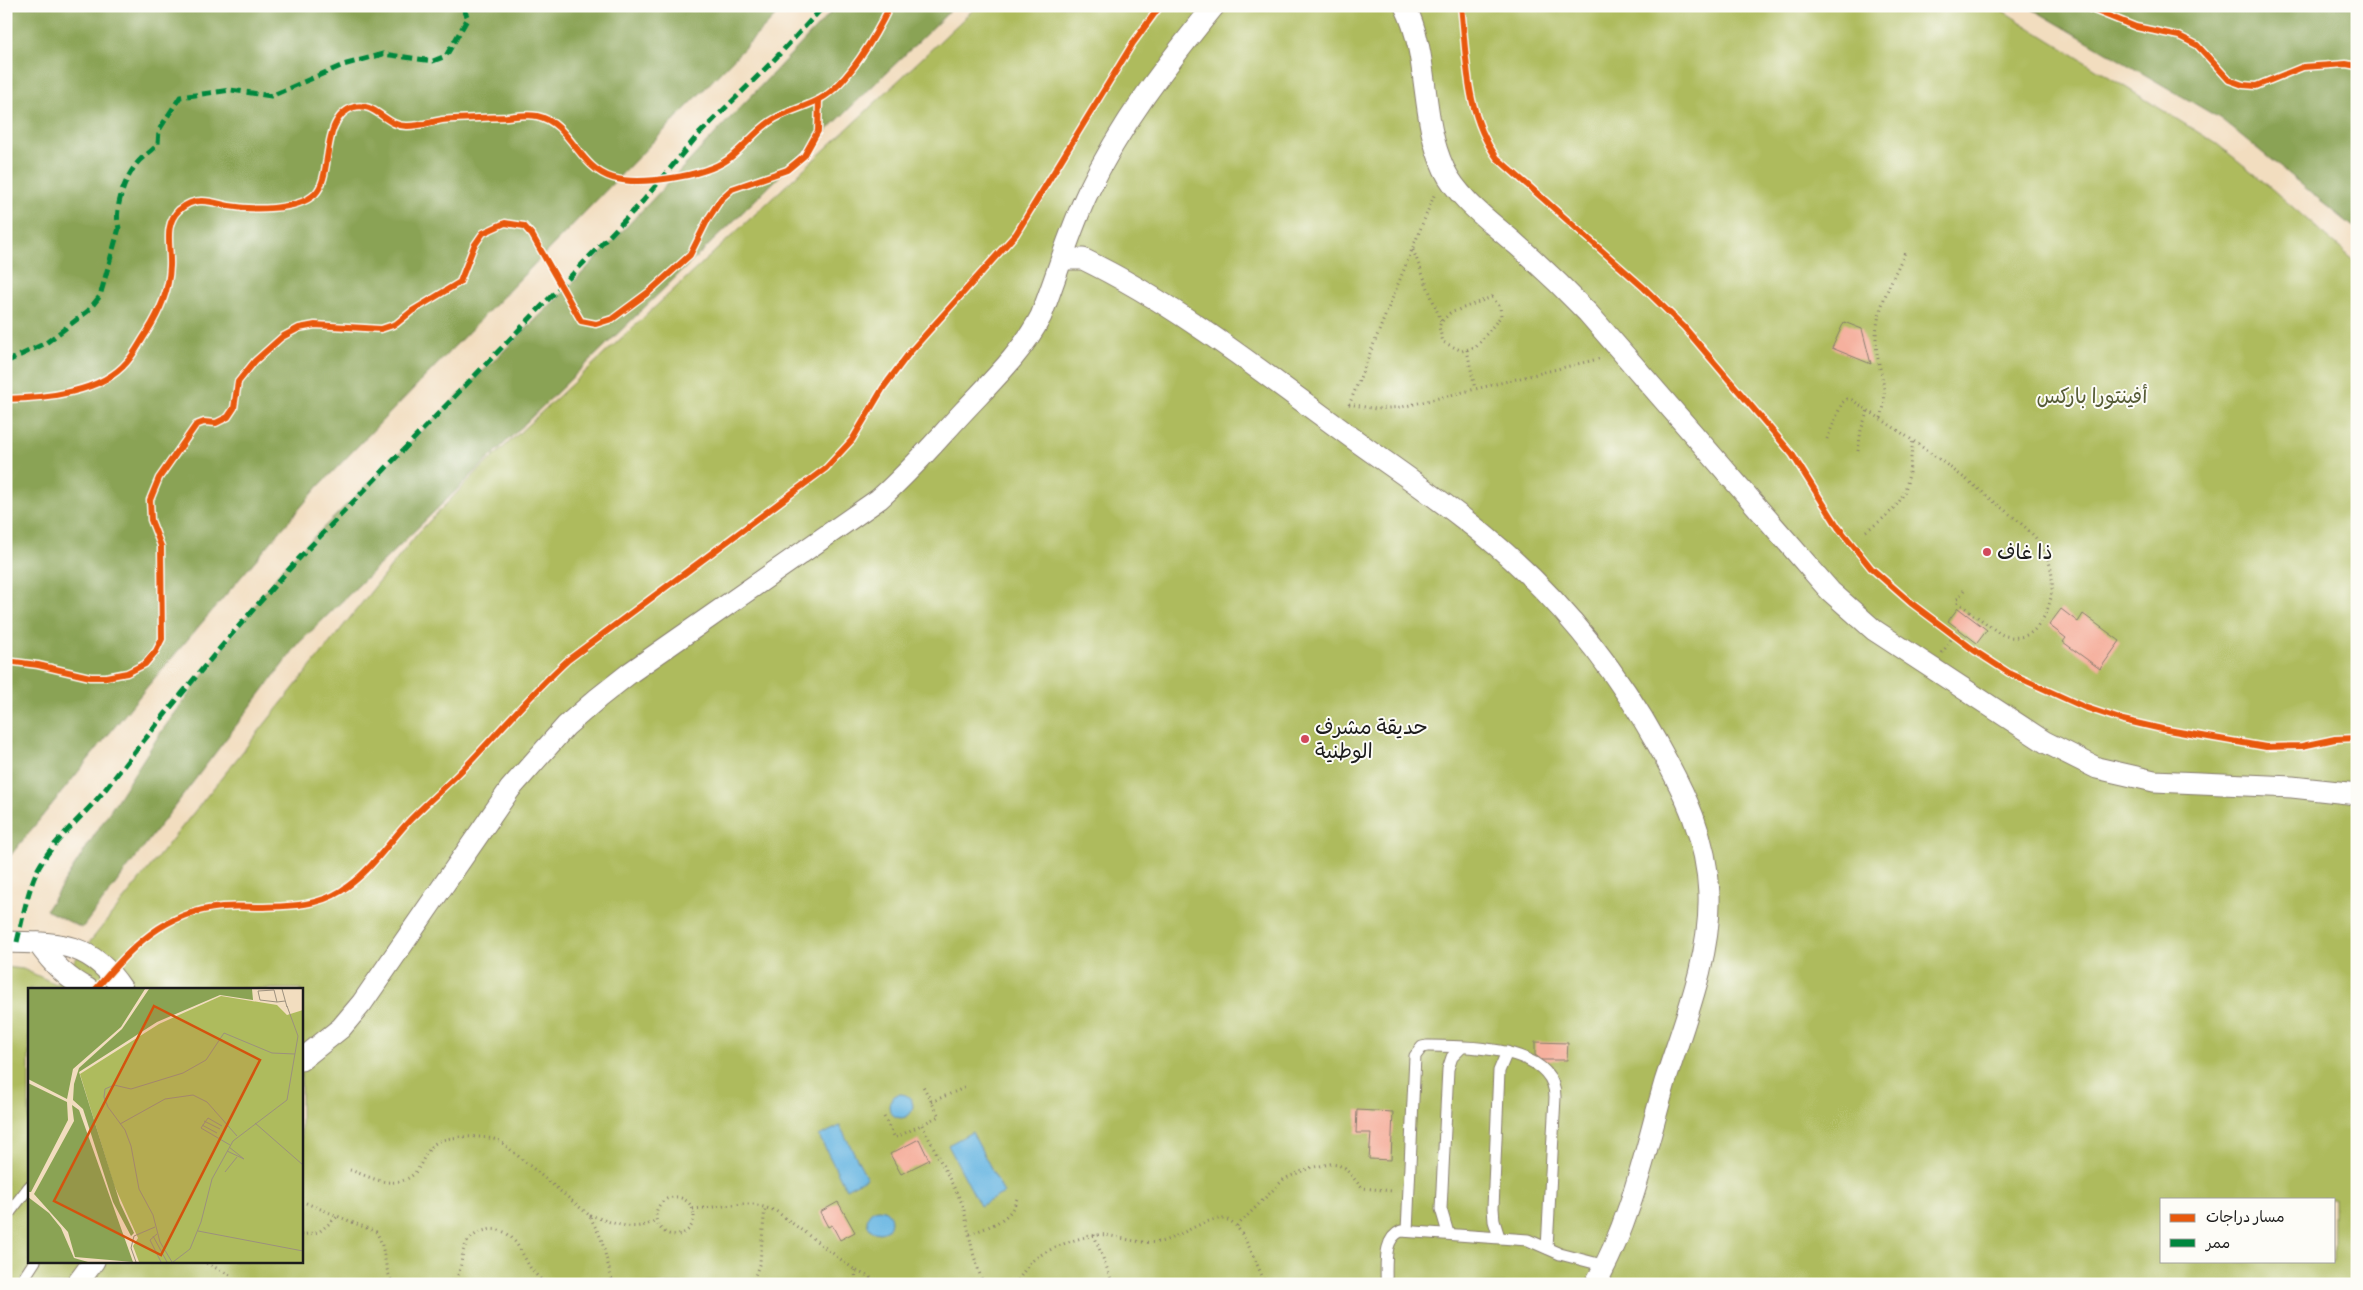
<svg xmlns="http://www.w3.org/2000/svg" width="2363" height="1290" font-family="Itim,'Playpen Sans Arabic',sans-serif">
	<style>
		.green { fill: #aebb5d; stroke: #656c3c; fill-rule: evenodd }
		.forest { fill: #8aa354; stroke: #536038 }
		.water { fill: #68b6e2; stroke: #42697f }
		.building { fill: #f5b09e }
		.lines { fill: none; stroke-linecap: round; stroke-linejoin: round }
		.lane-casing { stroke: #877c6e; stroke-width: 13 }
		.street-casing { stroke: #877c6e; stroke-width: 23 }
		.path { stroke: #877c6e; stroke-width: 3; stroke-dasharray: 1 4; stroke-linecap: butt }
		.lane { stroke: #fff; stroke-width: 11 }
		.street { stroke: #fff; stroke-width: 21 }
		.quiet { stroke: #00873e; stroke-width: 5; stroke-dasharray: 10 5; stroke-linecap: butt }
		.cycleway-casing { stroke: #fdfcf7; stroke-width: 9 }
		.cycleway { stroke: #e8590c; stroke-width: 6 }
		.poi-dot { fill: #d1495b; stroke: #fdfcf7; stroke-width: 2 }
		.labels { text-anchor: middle; stroke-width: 4; stroke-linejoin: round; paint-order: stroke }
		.park-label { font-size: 21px; fill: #565c36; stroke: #fdfcf7 }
		.poi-label { font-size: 21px; fill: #1c1c1c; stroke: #fdfcf7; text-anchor: start }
		.inset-road { fill: none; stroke: #9c907e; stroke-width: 1 }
		.view { fill: #d4530e; fill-opacity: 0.15; stroke: #d4530e; stroke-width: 2.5 }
		.inset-edge { fill: none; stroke: #1c1c1c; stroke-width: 2.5 }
	</style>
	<rect width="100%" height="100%" fill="#fdfcf7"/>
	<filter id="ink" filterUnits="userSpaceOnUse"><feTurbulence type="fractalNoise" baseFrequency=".02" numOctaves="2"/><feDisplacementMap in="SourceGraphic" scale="10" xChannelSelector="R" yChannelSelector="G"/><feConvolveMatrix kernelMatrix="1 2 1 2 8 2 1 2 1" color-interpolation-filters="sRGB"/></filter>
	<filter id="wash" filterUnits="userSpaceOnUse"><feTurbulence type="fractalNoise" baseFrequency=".0096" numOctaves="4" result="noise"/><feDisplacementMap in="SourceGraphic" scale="20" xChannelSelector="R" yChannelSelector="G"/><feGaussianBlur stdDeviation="1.12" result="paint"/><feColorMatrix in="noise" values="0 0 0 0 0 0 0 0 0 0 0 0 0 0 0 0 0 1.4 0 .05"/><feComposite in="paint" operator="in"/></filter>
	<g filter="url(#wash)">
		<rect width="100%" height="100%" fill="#f2ddbf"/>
		<path class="green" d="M977 6H1995L2217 144 2257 176 2357 263V1284H6V967L23 969 56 984 418 533 477 472 862 115ZM29 989H301V1261H29ZM2162 1199H2334V1261H2162Z"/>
		<g class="forest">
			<path d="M6 6H785L318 487 147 687 6 861Z"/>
			<path d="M837 6H955L299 643 82 928 46 910 161 732 283 567 567 289Z"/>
			<path d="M2027 6H2357V230L2221 119Z"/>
		</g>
		<g class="water">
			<circle cx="901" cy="1106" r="12"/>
			<path d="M840 1126 867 1178 846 1189 819 1136Z"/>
			<path d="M972 1132 1004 1193 980 1206 948 1145Z"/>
			<circle cx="879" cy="1221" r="12"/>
		</g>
		<g id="blocks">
			<g class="building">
				<path d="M1844 322 1862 329 1871 364 1832 348Z"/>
				<path d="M1958 608 1987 630 1977 643 1948 621Z"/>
				<path d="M2061 609 2078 622 2083 614 2120 641 2100 669 2063 642 2066 638 2049 625Z"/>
				<path d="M1535 1042 1568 1043 1567 1060H1542L1535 1055Z"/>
				<path d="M1357 1110 1393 1112 1391 1160 1369 1159 1371 1133H1356Z"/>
				<path d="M919 1139 929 1160 901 1174 890 1154Z"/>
				<path d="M838 1202 855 1232 840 1240 832 1225 828 1227 820 1212Z"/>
			</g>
		</g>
	</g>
	<g filter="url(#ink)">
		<use href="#blocks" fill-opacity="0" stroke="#877c6e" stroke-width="1"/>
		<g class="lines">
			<defs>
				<g id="lane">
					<path d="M6 1217 29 1187"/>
					<path d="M1407 1231 1415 1056 1422 1047 1427 1046C1464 1046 1555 1045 1555 1097L1547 1248"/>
					<path d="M1448 1233 1441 1209 1448 1069 1452 1057 1461 1048"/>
					<path d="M1499 1237 1494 1221 1493 1208 1499 1071 1507 1052"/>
					<path d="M20 1284 35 1261"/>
					<path d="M1386 1284C1387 1267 1382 1239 1401 1231L1528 1240 1560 1254 1606 1266"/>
				</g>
				<g id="street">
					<path d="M1405 6C1430 56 1420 118 1444 169 1459 200 1491 222 1517 245 1542 267 1565 289 1588 313L1830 591 1874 630 2045 742 2097 768 2154 781 2292 787 2357 794"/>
					<path d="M1062 259H1083C1182 307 1267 376 1355 440 1398 471 1443 501 1484 535 1556 594 1613 664 1658 745 1685 793 1707 838 1709 894 1711 958 1684 1022 1665 1082 1646 1148 1630 1225 1595 1284"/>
					<path d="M6 942C59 943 90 941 122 989"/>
					<path d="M38 943C51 962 67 979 88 989"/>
					<path d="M301 1060 341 1028 362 1003 510 789 566 726 598 698 631 672 879 499C910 472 936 441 964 411 992 381 1022 353 1041 316 1057 275 1069 232 1088 192 1121 123 1166 65 1214 6"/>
					<path d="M77 1284 94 1261"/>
				</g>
			</defs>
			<use href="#lane" class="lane-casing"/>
			<use href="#street" class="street-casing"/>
			<g class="path">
				<path d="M1413 250 1441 321"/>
				<path d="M1492 297 1500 307 1501 316 1476 347 1462 351 1443 342 1439 327 1441 322 1450 313Z"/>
				<path d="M1467 350 1475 389"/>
				<path d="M1349 404 1376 409 1402 407 1602 358"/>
				<path d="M1349 405 1435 193"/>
				<path d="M1881 418C1891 387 1876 369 1876 339 1876 308 1893 279 1905 252"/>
				<path d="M1827 439 1842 403 1847 399 1852 400C1903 433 1951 466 1997 504 2014 518 2035 532 2045 552 2057 576 2054 607 2037 627 2027 639 2012 640 1999 633L1956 601 1964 590"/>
				<path d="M1858 451 1861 430 1868 410"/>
				<path d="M1866 531C1910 501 1907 490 1913 440"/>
				<path d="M1942 653 1958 629"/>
				<path d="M931 1102 964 1088"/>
				<path d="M884 1117 895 1138 939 1116 923 1086"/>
				<path d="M922 1125 963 1205 973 1253 983 1284"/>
				<path d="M350 1170C363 1174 381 1184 395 1182 421 1179 419 1160 432 1146 443 1134 486 1135 500 1141L589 1215 601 1238 613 1284"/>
				<circle cx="675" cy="1216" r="19"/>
				<path d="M306 1203 376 1232C387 1248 382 1268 394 1284"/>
				<path d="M693 1209 743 1204H754L776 1211 855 1270 883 1284"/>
				<path d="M590 1215C611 1222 635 1234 656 1220"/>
				<path d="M1237 1226 1284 1179 1309 1168 1330 1164 1338 1165 1345 1168 1362 1188 1393 1191"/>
				<path d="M970 1234C990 1226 1011 1221 1017 1198"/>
				<path d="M301 1235 319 1232 337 1217"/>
				<path d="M1094 1235 1113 1284"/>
				<path d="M202 1261 230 1275"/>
				<path d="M855 1270 856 1284"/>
				<path d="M453 1284C464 1270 459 1253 468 1241 473 1235 480 1231 487 1230 512 1225 520 1251 530 1267 534 1273 540 1279 546 1284"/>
				<path d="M752 1284 760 1262 765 1207"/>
				<path d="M1015 1284C1021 1277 1025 1268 1031 1262 1045 1249 1086 1233 1106 1235 1123 1238 1140 1244 1159 1242 1179 1239 1212 1211 1230 1221 1244 1228 1258 1269 1266 1284"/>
			</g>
			<use href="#lane" class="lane"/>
			<use href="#street" class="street"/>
			<g class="quiet">
				<path d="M6 362 46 343 88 311 100 296 119 228C113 209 126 173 141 159 147 154 153 150 158 144L159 130 180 97 231 90 271 96 343 65 383 54 433 61 446 56 468 18 462 6"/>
				<path d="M17 942C23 917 27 892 38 869 54 839 83 817 104 791 168 709 234 629 305 552L643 201 698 135 772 62 824 6"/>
			</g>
			<defs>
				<g id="cycleway">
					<path d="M1461 6C1467 58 1465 114 1497 158L1644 288 1684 327 1792 454 1838 527 1871 568 1911 603 1975 651 2009 673 2084 707 2123 720 2162 729 2266 747 2302 746 2335 739 2357 738"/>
					<path d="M2084 6 2136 27 2179 36 2197 45 2229 80 2243 85 2256 86 2303 67 2346 64 2357 66"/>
					<path d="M6 399C45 398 101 393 127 362 135 353 140 342 147 332 160 311 169 291 170 266 171 247 163 225 179 210 185 205 192 201 200 201 210 200 219 204 229 206 251 210 297 211 315 194 334 176 319 118 354 107 375 101 387 128 408 126 419 126 431 122 442 120 464 118 486 118 507 117 517 116 527 114 537 116 571 123 578 168 613 178 640 186 704 176 727 160 743 149 754 132 771 121 786 111 804 108 820 99 848 84 876 35 890 6"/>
					<path d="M6 661 38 665 90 677H106L127 673 145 664 156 651 162 639 161 546 151 520 150 500 159 478 196 425 204 422 216 423 228 417 234 408 238 382 255 361 282 337 299 328 315 325 381 329 396 324 412 311 460 282 474 246 483 233 505 223 524 226 532 235 581 321 596 324 612 319 650 291 690 255 708 219 721 199 732 189 787 170 804 156 818 131 819 100"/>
					<path d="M96 989C132 947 163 912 222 907 236 906 250 907 264 907 290 906 317 906 341 891 370 873 387 844 411 819 431 799 452 781 471 761 503 727 533 692 568 660L826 468 852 440 883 388 910 352 1016 234 1133 43 1160 6"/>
				</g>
			</defs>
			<use href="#cycleway" class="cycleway-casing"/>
			<use href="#cycleway" class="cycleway"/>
		</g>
	</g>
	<g class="poi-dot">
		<circle cx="1987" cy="552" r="5"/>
		<circle cx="1305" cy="739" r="5"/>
	</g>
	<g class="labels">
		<g class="park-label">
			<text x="2092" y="403">أفينتورا باركس</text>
		</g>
		<g class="poi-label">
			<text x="1997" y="559">ذا غاف</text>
			<text x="1315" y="734">حديقة مشرف<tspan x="1315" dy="24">الوطنية</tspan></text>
		</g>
	</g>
	<g transform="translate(28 988)">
		<rect width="275" height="275" fill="#f2ddbf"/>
		<path d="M193 8 249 17 259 27 275 22V274H111L105 258 110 250 86 197 52 86 131 36Z" fill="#aebb5d"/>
		<path d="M0 1H117L93 39 45 81 39 111 0 91ZM121 1H224L225 12 192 7 129 34 51 84 92 215 106 245 103 248 85 214 55 121 45 112 46 96 51 80 94 41ZM0 95 39 114 40 132 3 204H0ZM44 117 51 122 105 274 47 269 40 244 6 206 46 133ZM0 209 21 225 33 240 46 270 60 274H0Z" fill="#8aa354"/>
		<path class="inset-road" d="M254 1 259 19M249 14 246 2 230 3 232 12 249 14 257 13M176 133 192 141M227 135 275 177M92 136 137 111 165 107 179 114 209 148M174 137 189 145M194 138 180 130 173 140 202 157M199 163 216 171 201 159M197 184 209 169M170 243 275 263M129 246 122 252 133 274M125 248 139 274M108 274 103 260 106 248 127 239M144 274 132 254 125 227 111 201 103 158 97 142 80 119 76 109 77 101 86 97 103 101 155 85 178 72 196 45 244 65 267 66M145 274 162 261 173 234 184 191 205 153 259 112 270 48 259 18"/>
		<path class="view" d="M126 18 232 72 133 267 26 213Z"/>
		<rect width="275" height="275" class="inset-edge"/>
	</g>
	<rect width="2363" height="1290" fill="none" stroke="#fdfcf7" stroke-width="25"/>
	<rect x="2160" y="1198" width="175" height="65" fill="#fdfcf7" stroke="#a3a29f"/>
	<rect x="2170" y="1214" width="25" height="8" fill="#e8590c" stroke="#a3a29f"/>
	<text x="2206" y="1222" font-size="15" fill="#1c1c1c">مسار دراجات</text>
	<rect x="2170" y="1239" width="25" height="8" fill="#00873e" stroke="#a3a29f"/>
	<text x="2206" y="1248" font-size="15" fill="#1c1c1c">ممر</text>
</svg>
